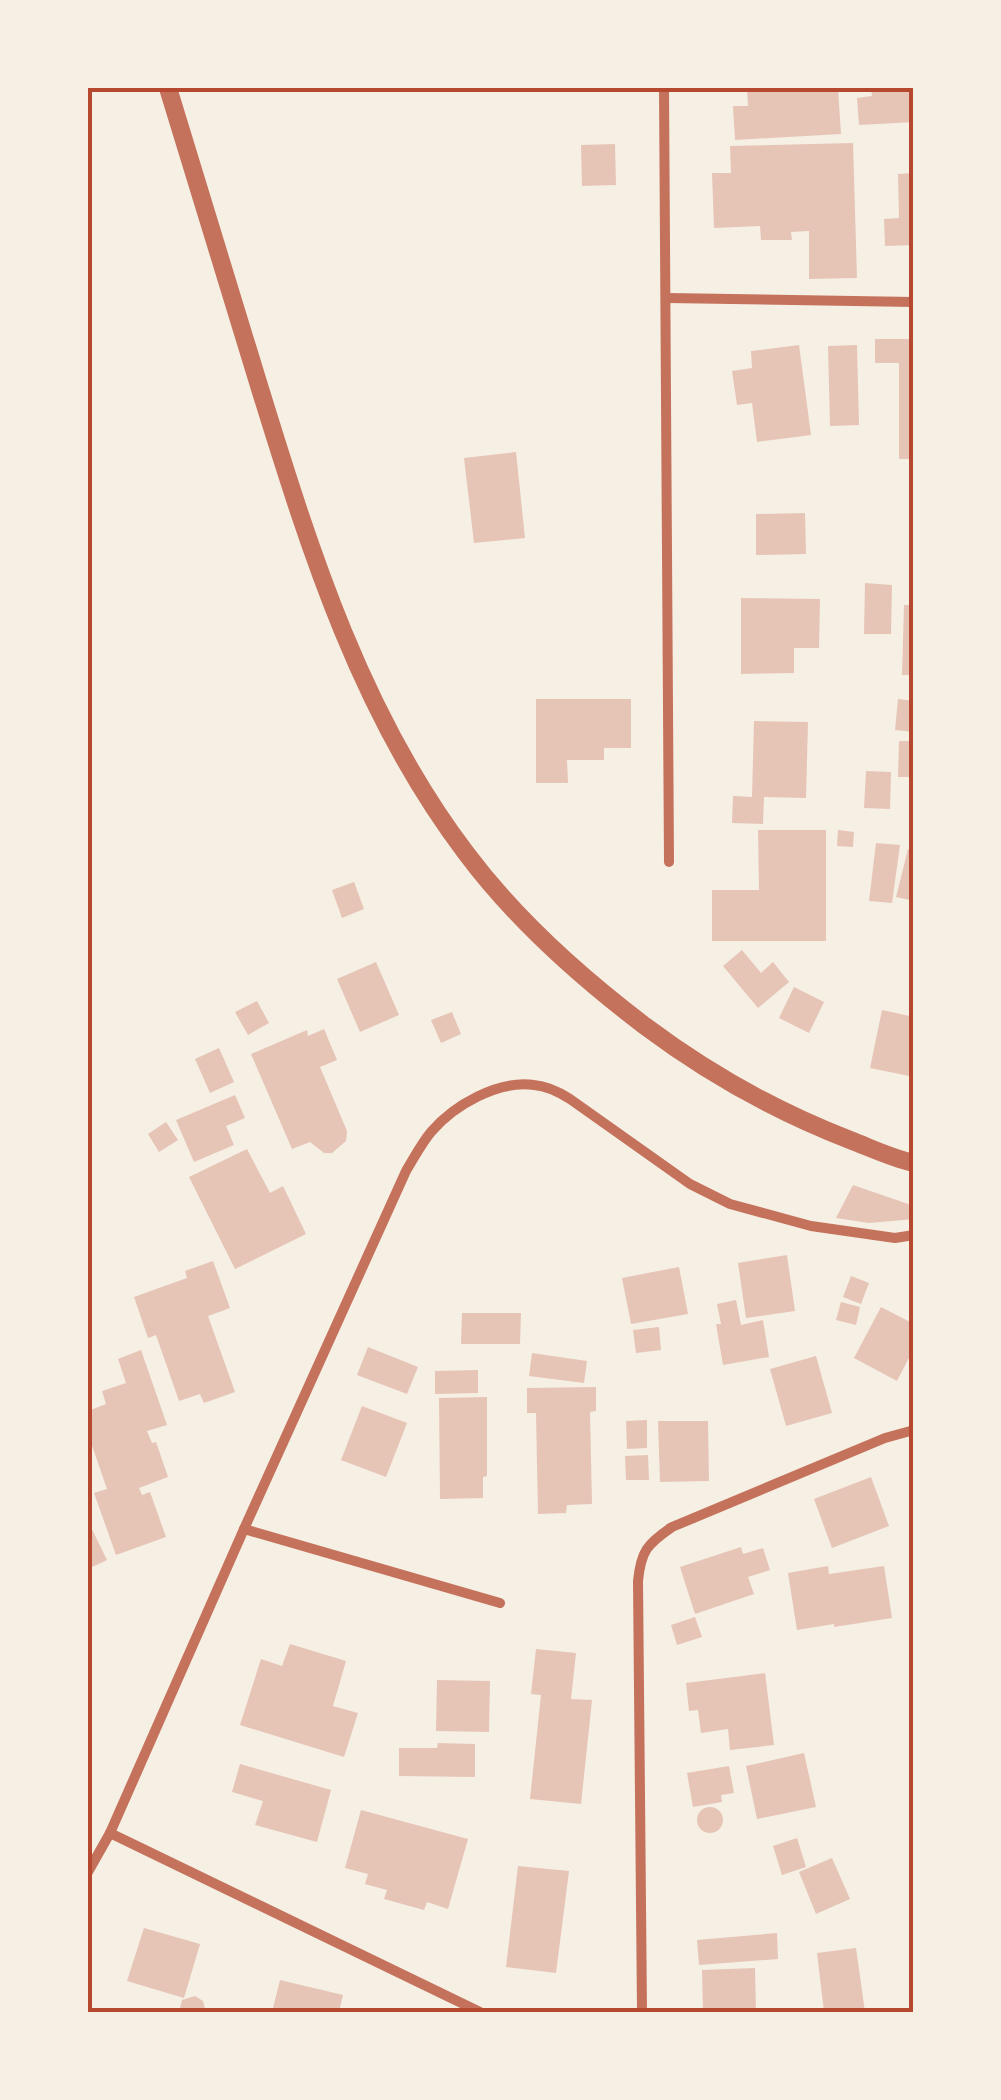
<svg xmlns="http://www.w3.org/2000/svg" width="1001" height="2100" font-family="'Crimson Pro',serif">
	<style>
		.building { fill: #e6c5b7 }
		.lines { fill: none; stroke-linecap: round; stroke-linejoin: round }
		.minor { stroke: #c5725c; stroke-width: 10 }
		.tertiary { stroke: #c5725c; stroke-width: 18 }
		.neatline { fill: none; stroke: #b5482f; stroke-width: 4 }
	</style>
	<rect width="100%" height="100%" fill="#f6efe4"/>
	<g class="building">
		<path d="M747 88H838L841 134 735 140 733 106H748Z"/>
		<path d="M871 88H914V122L859 125 857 98 872 96Z"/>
		<path d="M853 143 857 278 809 279V231L791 232 792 240H761L760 226 714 228 712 173H731L730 146Z"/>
		<path d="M615 144 616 185 582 186 581 145Z"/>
		<path d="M914 173V245L885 246 884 219 899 218 898 174Z"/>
		<path d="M875 339H914V459H899V363H875Z"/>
		<path d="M799 345 811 435 757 442 752 403 737 405 732 371 752 368 751 351Z"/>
		<path d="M857 345 859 425 830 426 828 346Z"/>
		<path d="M516 452 525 538 474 543 464 458Z"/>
		<path d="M805 513 806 554 756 555V514Z"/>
		<path d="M865 583 892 585 891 634H864Z"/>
		<path d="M741 598 820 599 819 648H794V673L741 674Z"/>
		<path d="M904 605H914V675H902Z"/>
		<path d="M536 699H631V748H604V760H567L568 783H536Z"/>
		<path d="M898 699 914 701V732L895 730Z"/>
		<path d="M754 721 808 722 806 798 764 797 763 824 732 823 733 796 752 797Z"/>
		<path d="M899 741H914V777H898Z"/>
		<path d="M866 771 891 772 890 809 864 808Z"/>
		<path d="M758 830H826V941H712V890H759Z"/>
		<path d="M838 830 854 832 853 847 837 846Z"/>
		<path d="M876 843 900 845 892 903 869 901Z"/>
		<path d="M908 849 914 850V901L896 897Z"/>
		<path d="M354 882 364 909 342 918 332 890Z"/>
		<path d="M742 950 761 973 773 962 789 982 758 1008 723 966Z"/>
		<path d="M376 962 399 1015 360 1032 337 979Z"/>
		<path d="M794 987 824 1002 809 1033 779 1018Z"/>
		<path d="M257 1001 269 1023 248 1035 235 1012Z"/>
		<path d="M882 1010 914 1017V1077L870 1068Z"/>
		<path d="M452 1012 461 1034 441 1043 431 1020Z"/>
		<path d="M324 1029 337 1060 320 1067 347 1131 346 1141 332 1153H324L310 1142 292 1149 251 1054 307 1030 308 1036Z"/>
		<path d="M219 1048 234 1082 210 1093 195 1059Z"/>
		<path d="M235 1095 245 1118 226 1126 234 1145 194 1162 176 1120Z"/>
		<path d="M166 1122 178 1140 159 1152 148 1134Z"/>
		<path d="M247 1149 270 1193 283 1186 306 1234 235 1269 189 1177Z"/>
		<path d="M853 1185 914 1206V1219L869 1223 836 1218Z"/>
		<path d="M787 1255 795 1311 746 1318 738 1263Z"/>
		<path d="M213 1261 230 1308 208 1316 235 1392 204 1403 200 1394 179 1401 156 1335 148 1338 134 1297 187 1278 185 1271Z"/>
		<path d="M679 1267 688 1314 631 1324 622 1278Z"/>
		<path d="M851 1276 869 1283 861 1304 843 1297Z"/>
		<path d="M736 1300 741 1325 763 1320 769 1357 723 1365 716 1324H721L717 1304Z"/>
		<path d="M841 1302 860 1307 856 1325 836 1320Z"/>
		<path d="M881 1307 914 1324V1348L897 1381 854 1358Z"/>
		<path d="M462 1313H521L520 1344H461Z"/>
		<path d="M659 1327 661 1350 636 1353 633 1330Z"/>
		<path d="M368 1347 418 1367 407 1394 357 1375Z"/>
		<path d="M141 1350 167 1425 147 1431 152 1443 156 1442 168 1477 139 1488 142 1495 150 1492 166 1537 116 1555 94 1493 107 1489 88 1434V1411L106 1404 102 1391 126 1383 118 1359Z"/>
		<path d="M532 1353 587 1361 584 1383 529 1376Z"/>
		<path d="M816 1356 832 1413 786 1426 770 1369Z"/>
		<path d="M478 1370V1393L435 1394V1371Z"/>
		<path d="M596 1387V1411L590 1412 592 1504 567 1505 566 1513 538 1514 536 1413H527V1388Z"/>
		<path d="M487 1397V1476L483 1477V1498L440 1499 439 1398Z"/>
		<path d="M362 1406 407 1423 386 1477 341 1460Z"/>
		<path d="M647 1420V1448L627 1449 626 1421Z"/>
		<path d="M658 1421H708L709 1481 660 1482Z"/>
		<path d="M648 1455 649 1480H626L625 1456Z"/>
		<path d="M871 1477 889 1526 832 1548 814 1499Z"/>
		<path d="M88 1521 107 1560 88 1569Z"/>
		<path d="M741 1547 743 1554 763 1548 770 1570 748 1577 754 1594 695 1614 680 1567Z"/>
		<path d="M828 1566 829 1574 884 1566 892 1618 834 1627V1624L797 1630 788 1573Z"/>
		<path d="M695 1617 702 1637 677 1645 671 1625Z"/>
		<path d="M290 1644 346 1661 333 1706 358 1713 344 1757 240 1725 261 1659 282 1666Z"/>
		<path d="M536 1649 576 1653 571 1699 592 1700 581 1804 530 1799 541 1695 531 1694Z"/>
		<path d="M765 1673 774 1745 730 1750 728 1729 701 1733 698 1710 689 1711 686 1683Z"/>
		<path d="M437 1680 490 1681 489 1732 436 1731Z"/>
		<path d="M438 1743 475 1744V1777L399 1776V1748H437Z"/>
		<path d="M804 1753 816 1807 757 1819 746 1766Z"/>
		<path d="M240 1764 331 1790 317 1842 255 1825 263 1801 232 1792Z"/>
		<path d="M729 1766 734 1793 721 1795 722 1802 693 1807 687 1773Z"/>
		<circle cx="710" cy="1820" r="13"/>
		<path d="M361 1810 468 1839 448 1909 427 1902 424 1910 384 1899 387 1890 365 1884 368 1874 345 1868Z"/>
		<path d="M797 1838 806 1867 782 1875 773 1846Z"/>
		<path d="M832 1858 850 1899 816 1914 799 1872Z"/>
		<path d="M518 1866 569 1871 556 1973 506 1967Z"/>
		<path d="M144 1928 200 1944 184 1998 127 1981Z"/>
		<path d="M777 1933 778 1959 699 1965 697 1940Z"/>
		<path d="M856 1948 865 2012H824L817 1953Z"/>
		<path d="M755 1968 756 2012H703L702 1970Z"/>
		<path d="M280 1980 343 1995 339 2012H272Z"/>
		<path d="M195 1996 203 2001 206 2012H179L182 2000Z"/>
	</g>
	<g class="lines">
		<g class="minor">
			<path d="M664 88 669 862"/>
			<path d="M667 298 914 302"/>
			<path d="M244 1529 500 1603"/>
			<path d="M110 1833 480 2012"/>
			<path d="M88 1872 110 1833 244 1529 406 1171C414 1158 421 1144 431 1132 454 1105 498 1080 534 1085 548 1086 559 1092 570 1099L690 1184 730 1204 811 1226 895 1238 914 1235"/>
			<path d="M642 2012 638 1581C641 1551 647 1544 672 1527L885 1438 914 1430"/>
		</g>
		<path class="tertiary" d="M168 88C199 189 230 290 261 392 311 554 362 716 466 853 516 920 579 976 645 1026 709 1074 775 1111 850 1140 871 1148 891 1158 914 1163"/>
	</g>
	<rect width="1001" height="2100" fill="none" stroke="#f6efe4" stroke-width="180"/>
	<rect x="90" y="90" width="821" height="1920" class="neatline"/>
</svg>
